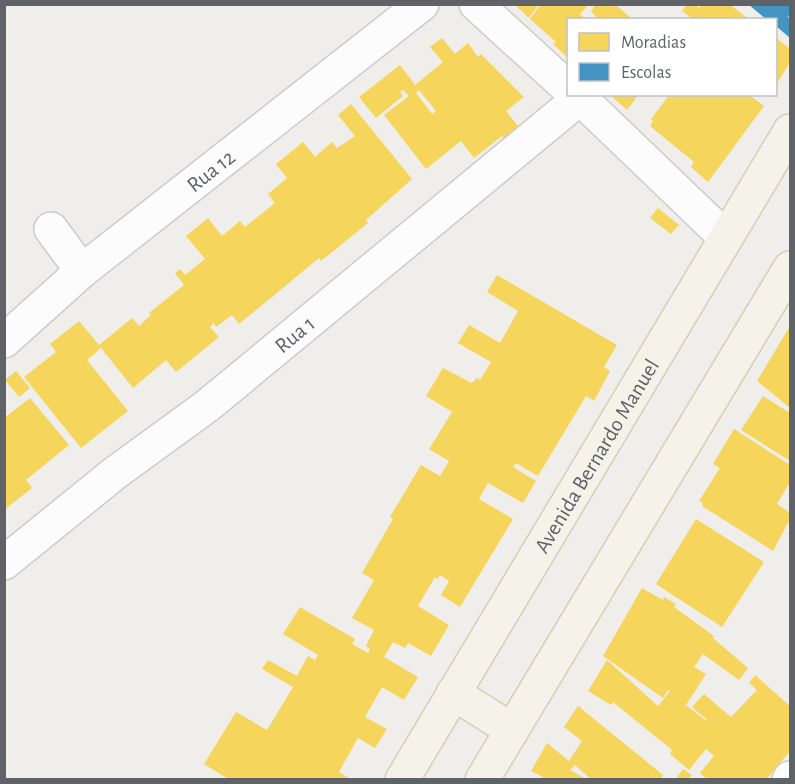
<svg xmlns="http://www.w3.org/2000/svg" width="795" height="784" font-family="'Alegreya Sans',sans-serif">
	<style>
		.homes { fill: #f6d55c; fill-rule: evenodd }
		.schools { fill: #4393c3 }
		.lines { fill: none; stroke-linecap: round; stroke-linejoin: round }
		.minor-casing { stroke: #cbcccc; stroke-width: 36 }
		.major-casing { stroke: #d7ceb8; stroke-width: 36 }
		.minor { stroke: #fdfcfc; stroke-width: 33 }
		.major { stroke: #f4f2e9; stroke-width: 33 }
		.labels { text-anchor: middle; stroke-width: 6; stroke-linejoin: round; paint-order: stroke }
		.street-label { font-size: 22px; fill: #5f6368; stroke: #fff }
	</style>
	<rect width="100%" height="100%" fill="#efeeea"/>
	<g class="homes">
		<path d="M514 4H539L529 18Z"/>
		<path d="M541 4H589L580 14 586 20H568V58L553 44 556 42 530 19Z"/>
		<path d="M596 4H611L614 7 616 5 631 18 629 20H596L597 18 591 11Z"/>
		<path d="M687 4H694L699 8 702 4H729L750 20H694L682 11Z"/>
		<path d="M442 38 455 54 468 43 478 57 481 54 524 97 506 111 528 139 514 150 502 136 474 158 461 141 426 169 384 115 409 96 403 90 400 92 403 96 376 118 359 97 400 65 415 85 443 62 430 47ZM419 90 436 111 432 114 416 93Z"/>
		<path d="M776 38 790 49V62L778 82 776 80Z"/>
		<path d="M612 94H639L627 110 611 96Z"/>
		<path d="M670 94H753L752 97 764 106 708 182 691 167 694 162 650 126 653 121 651 119Z"/>
		<path d="M351 104 412 179 366 220 368 223 321 261 319 258 239 324 232 315 216 327 214 323 210 327 219 337 176 372 166 360 133 388 101 348 87 360 128 411 81 448 24 377 56 352 50 344 79 321 99 345 132 318 139 326 151 315 149 313 184 285 175 273 180 269 185 275 205 259 186 236 208 218 222 236 240 221 245 227 275 203 268 194 287 178 276 164 303 142 315 157 332 142 337 148 355 136 338 115Z"/>
		<path d="M658 208 679 225 671 234 650 218Z"/>
		<path d="M497 275 617 345 604 367 610 371 594 401 586 396 538 476 516 463 513 467 536 481 523 503 488 483 479 499 513 519 460 607 441 595 449 581 440 575 438 579 435 577 418 606 449 625 431 656 408 643 405 648 393 642 384 657 418 677 404 700 382 687 365 717 387 729 375 748 358 738 339 772 352 780H230L204 764 236 712 267 730 293 687 262 669 268 660 297 676 308 656 315 660 318 655 283 634 300 607 355 639 352 644 368 653 370 649 366 646 374 630 352 618 374 580 362 573 393 519 390 517 421 465 440 476 449 461 429 449 452 412 426 396 443 368 472 383 477 378 480 380 491 362 458 343 469 325 500 343 518 311 487 292Z"/>
		<path d="M790 326V408L757 381Z"/>
		<path d="M16 371 30 388 19 397 5 380Z"/>
		<path d="M763 396 790 413V461L741 430Z"/>
		<path d="M30 398 69 445 26 480 32 488 4 510V418Z"/>
		<path d="M734 429 790 465V482L777 504 790 513V519L773 551 702 506 703 503 699 501 720 468 713 464Z"/>
		<path d="M696 519 764 562 722 627 656 584Z"/>
		<path d="M642 588 663 600 664 597 676 604 674 607 714 636 713 638 748 668 739 680 703 654 694 667 706 674 686 705 706 721 707 720 692 707 704 694 731 717 757 690 749 683 755 675 790 706V751L766 780H708L700 773 714 756 706 749 689 770 670 754 672 750 613 702 611 705 588 691 607 660 658 706 670 691 668 690 663 698 603 656Z"/>
		<path d="M578 706 663 775 660 780H592L575 765 570 770 588 780H541L543 777 531 771 547 743 569 761 582 741 564 727Z"/>
		<path d="M683 769 692 775 689 778 691 780H675Z"/>
	</g>
	<path class="schools" d="M748 4H790V13L788 17 790 19V38L776 26V20H767Z"/>
	<g class="lines">
		<defs>
			<g id="minor">
				<path d="M476 4 568 88"/>
				<path d="M576 94 726 238"/>
				<path d="M51 229 82 271"/>
				<path id="s1" d="M4 341 82 271 422 4"/>
				<path id="s2" d="M4 563 115 473 207 406 580 98"/>
				<path d="M789 780 790 778"/>
			</g>
			<g id="major">
				<path d="M453 693 512 730"/>
				<path id="s3" d="M402 780 790 131"/>
				<path d="M482 780 790 268"/>
			</g>
		</defs>
		<use href="#minor" class="minor-casing"/>
		<use href="#major" class="major-casing"/>
		<use href="#minor" class="minor"/>
		<use href="#major" class="major"/>
	</g>
	<g class="labels">
		<g class="street-label">
			<text dy="8" stroke="none"><textPath href="#s1" startOffset="268">Rua 12</textPath></text>
			<text dy="8" stroke="none"><textPath href="#s2" startOffset="370">Rua 1</textPath></text>
			<text dy="8" stroke="none"><textPath href="#s3" startOffset="378">Avenida Bernardo Manuel</textPath></text>
		</g>
	</g>
	<rect width="795" height="784" fill="none" stroke="#5f6368" stroke-width="12"/>
	<rect x="567" y="18" width="210" height="78" fill="#ffffff" stroke="#bfc1c3" stroke-width="1.5"/>
	<rect x="579" y="33" width="30" height="18" fill="#f6d55c" stroke="#bfc1c3" stroke-width="1.5"/>
	<text x="621" y="48" font-size="18" fill="#5f6368">Moradias</text>
	<rect x="579" y="63" width="30" height="18" fill="#4393c3" stroke="#bfc1c3" stroke-width="1.5"/>
	<text x="621" y="78" font-size="18" fill="#5f6368">Escolas</text>
</svg>
